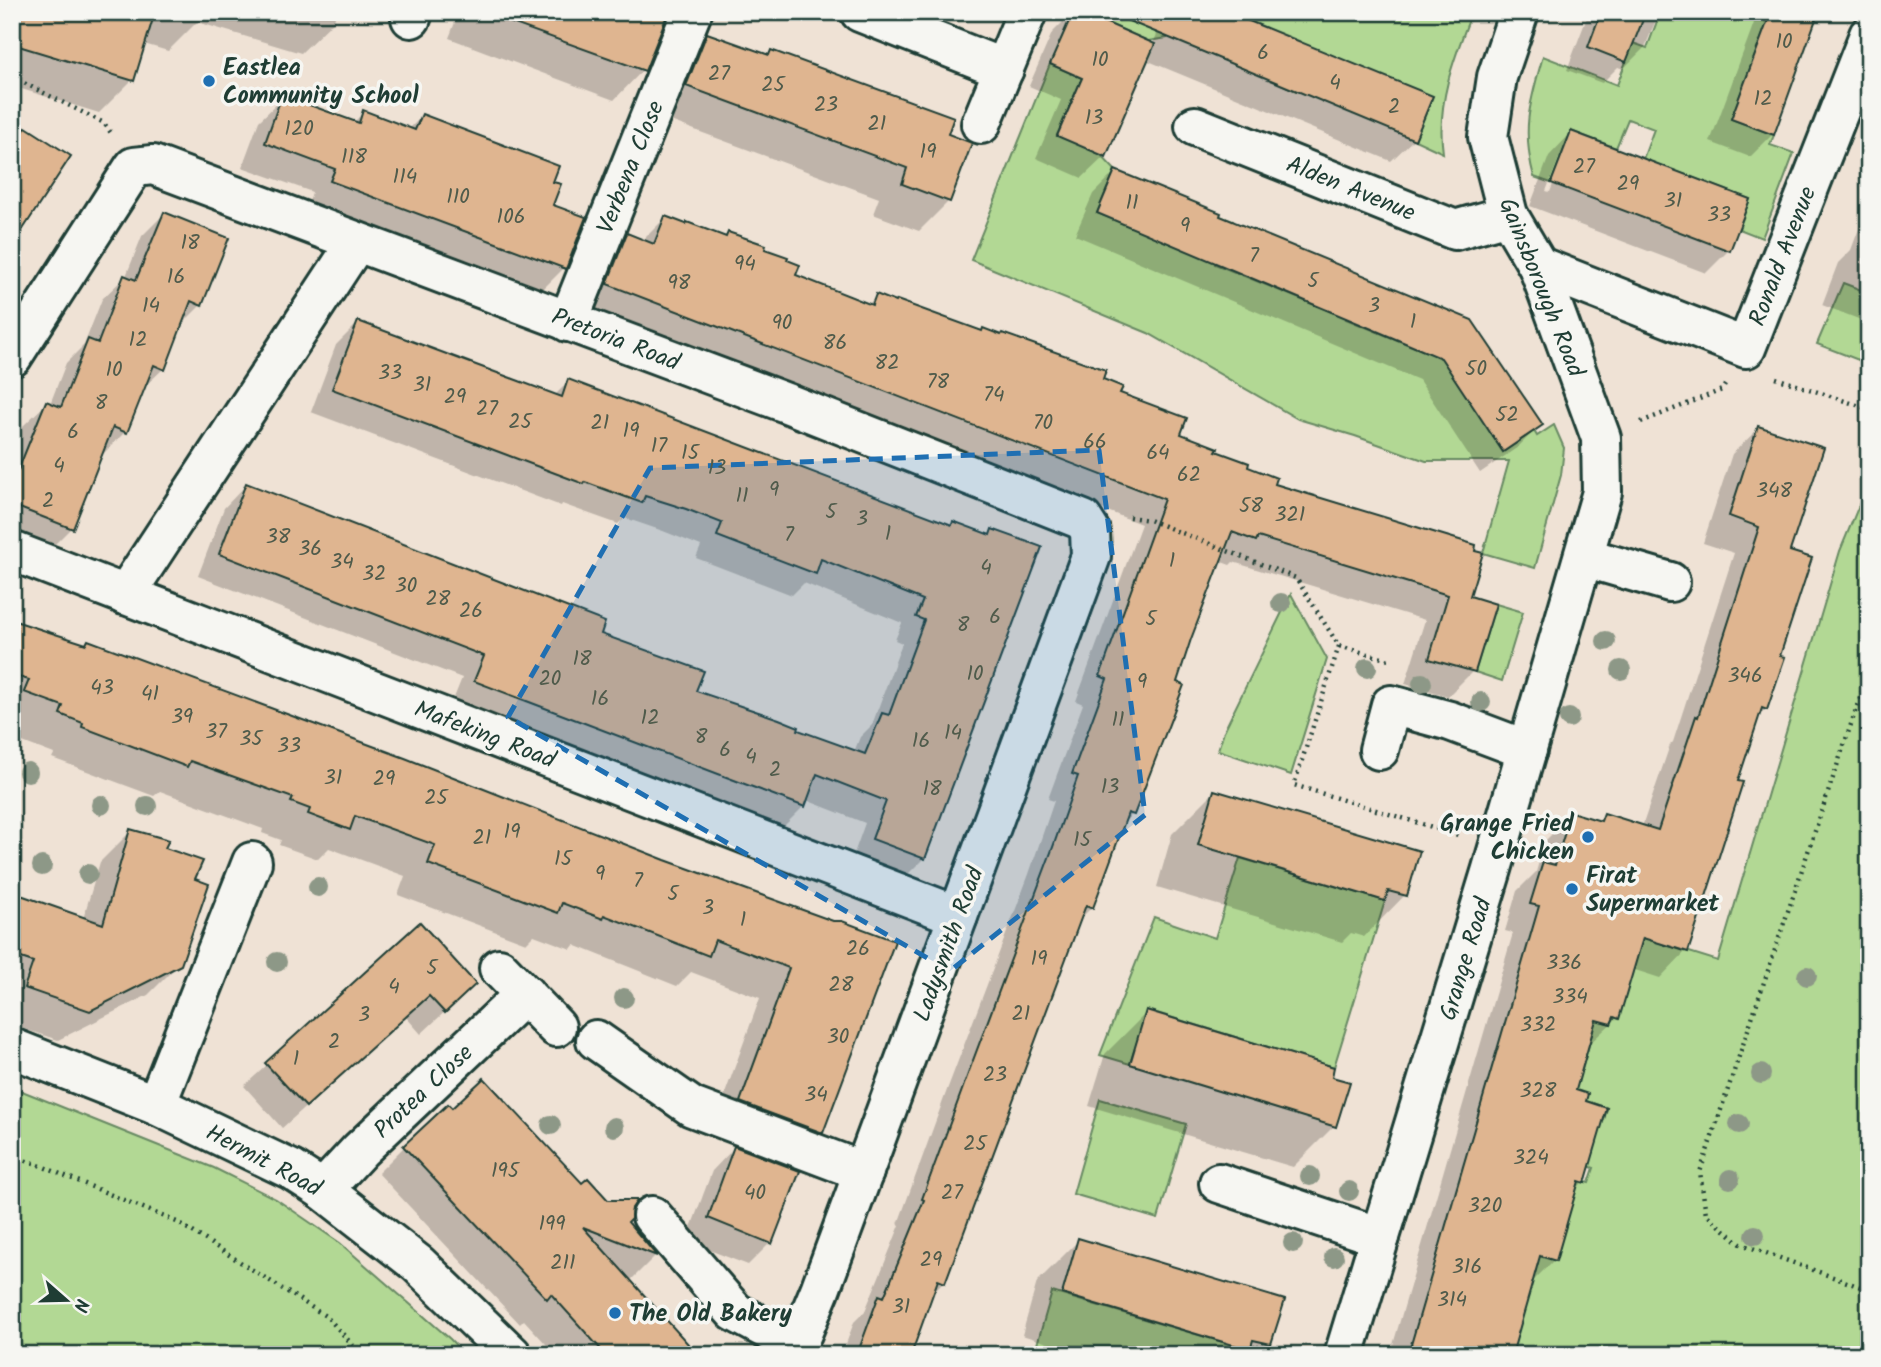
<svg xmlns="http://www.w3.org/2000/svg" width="1881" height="1367" font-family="Kalam,sans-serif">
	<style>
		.green { fill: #b2d894; stroke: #688a64; stroke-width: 2 }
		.shadow { fill: #0003; fill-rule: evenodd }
		.building { fill: #dfb590; stroke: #1f3d34; stroke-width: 2 }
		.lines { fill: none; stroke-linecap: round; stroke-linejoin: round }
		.minor-casing { stroke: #1f3d34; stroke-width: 44 }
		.path { stroke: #1f3d34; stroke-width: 4.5; stroke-dasharray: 2 5; stroke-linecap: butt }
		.minor { stroke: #f6f6f2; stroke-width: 38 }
		.tree { fill: #8d9887 }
		.marked { fill: #1f6fb2; fill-opacity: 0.2; stroke: #1f6fb2; stroke-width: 5; stroke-dasharray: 14 9; stroke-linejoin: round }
		.poi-dot { fill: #1f6fb2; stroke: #f6f6f2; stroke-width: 2.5 }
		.labels { text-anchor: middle; stroke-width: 7; stroke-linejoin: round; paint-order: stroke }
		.number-label { font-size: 21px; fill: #4f5b4b }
		.poi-label { font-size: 24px; font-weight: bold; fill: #1f3d34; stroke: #f6f6f2; text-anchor: start }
		.street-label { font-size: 24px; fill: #1f3d34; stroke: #f6f6f2 }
	</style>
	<rect width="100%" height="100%" fill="#efe2d5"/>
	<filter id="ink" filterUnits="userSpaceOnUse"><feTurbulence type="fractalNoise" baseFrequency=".0143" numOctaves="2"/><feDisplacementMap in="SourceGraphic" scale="14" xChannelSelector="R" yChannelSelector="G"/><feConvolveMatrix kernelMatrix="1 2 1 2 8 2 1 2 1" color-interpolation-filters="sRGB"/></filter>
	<g filter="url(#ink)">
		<g class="green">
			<path d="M1082 12H1178L1167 38 1148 41Z"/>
			<path d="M1227 12H1472C1454 58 1436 103 1443 153L1415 140 1432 97 1314 48 1296 91 1281 84 1299 41Z"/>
			<path d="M1650 12H1771L1731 119 1774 135 1770 145 1794 153 1762 238 1739 229 1750 199 1643 159 1654 129 1628 119 1616 148 1571 131 1551 183 1534 177C1521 129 1530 102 1543 56L1617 85 1633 43 1647 48 1659 16Z"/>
			<path d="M1050 64 1082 78 1057 135 1100 154 1115 170 1097 213 1204 256 1220 216 1233 221 1215 264 1334 313 1363 276 1346 319 1424 351 1442 308 1504 451 1534 431 1537 436 1554 425 1564 448 1561 475 1535 568 1483 553 1509 461H1426L1355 436 1298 419 1148 333 971 260Z"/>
			<path d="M1843 283 1869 293V364L1817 344Z"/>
			<path d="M1869 481V1355H1511L1498 1244 1556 1260 1574 1179 1589 1183 1594 1168 1526 1147 1597 1118 1604 1120 1607 1108 1586 1101 1544 1081 1582 1070 1593 1031 1566 1011 1611 1024 1614 1017 1619 1018 1622 931 1718 961 1840 551Z"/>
			<path d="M1291 594 1327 659 1291 775 1218 750 1224 731Z"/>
			<path d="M1496 604 1523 612 1502 681 1475 672Z"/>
			<path d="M1240 858 1385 901 1334 1067 1147 1010 1130 1064 1100 1055 1154 917 1215 938Z"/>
			<path d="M12 1087 214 1168 276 1199 340 1243 450 1339 465 1355H12Z"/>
			<path d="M1100 1099 1186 1124 1158 1219 1073 1194Z"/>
			<path d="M1052 1292 1250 1350 1248 1355H1034Z"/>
		</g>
		<g class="shadow">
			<path d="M12 12H336L334 21 301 53 197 22 168 51 144 44 132 80 99 113 12 86Z"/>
			<path d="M459 12H646L664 19 643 70 614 100 449 38Z"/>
			<path d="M1073 12 1153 44 1163 19 1414 139 1391 161 1146 60 1105 156 1082 178 1036 158 1061 100 1029 86 1052 33Z"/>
			<path d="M1589 12H1645L1657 17 1645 47 1623 69 1618 67 1602 83 1567 70Z"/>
			<path d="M1758 12H1814L1773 134 1750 157 1710 142Z"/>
			<path d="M708 35 767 56 772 52 946 135 949 201 919 231 873 214 879 198 657 116 678 65Z"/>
			<path d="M283 98 353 123 364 112 408 130 422 116 551 183 550 206 564 268 541 291 308 205 312 192 242 167 259 121Z"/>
			<path d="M26 129 12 245V143Z"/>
			<path d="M1571 133 1729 250 1706 273 1530 206 1549 156ZM1559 158H1563L1550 192 1546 191Z"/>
			<path d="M1115 172 1218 217 1471 321 1540 425 1518 447 1480 473 1419 380 1075 235 1093 194Z"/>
			<path d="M1869 202V323L1822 305 1838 263 1851 250Z"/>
			<path d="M164 214 201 305 180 326 163 369 142 389 125 432 103 454 101 453 71 528 49 550 12 536V456L24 425 47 403 50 404 66 363 84 345 102 299 126 276 142 236Z"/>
			<path d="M665 218 725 238 729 234 762 250 794 276 868 305 876 296 1100 380 1179 435 1246 469 1468 597 1473 671 1448 696 1405 684 1425 620 1233 562 1230 565 1219 561 1189 638 1133 814 1121 825 1092 907 1078 921 943 1282 931 1294 909 1355H842L854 1322 865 1311 900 1225 898 1224 947 1090 1029 874 1054 801 1048 799 1083 704 1076 701 1141 524 583 309 603 260 628 235 642 241Z"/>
			<path d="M358 323 554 396 569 381 950 527 954 523 987 536 993 531 924 858 901 881 851 862 865 823 806 800 804 806 781 829 452 703 462 678 198 576 224 508 246 485 598 635 694 692 796 731 854 752 860 737 872 725 902 643 895 640 902 623 804 583 792 595 696 558 701 546 663 531 625 518 618 524 562 504 561 506 311 412 336 345Z"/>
			<path d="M1759 428 1787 552 1778 657 1766 709 1758 717 1736 782 1686 951 1660 978 1632 969 1617 1018 1587 1046 1574 1092 1583 1182 1574 1191 1554 1260 1530 1284 1511 1355H1390L1513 933 1505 931 1517 891 1536 872 1545 841 1572 814 1598 822 1605 815 1642 827 1670 745 1673 742 1734 553 1703 543 1732 454Z"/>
			<path d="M12 611 18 613 15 623 833 923 821 1132 790 1163 711 1132 760 998 691 972 677 986 574 945 571 949 534 935 526 943 398 895 405 876 329 848 318 859 279 845 281 840 262 833 263 829 160 791 154 796 52 758 54 754 12 738Z"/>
			<path d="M1214 792 1405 895 1364 937 1351 933 1342 942 1157 887 1172 834Z"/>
			<path d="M131 831 163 849 193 880 179 964 148 995 58 1040 12 1025V894L83 919 100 862Z"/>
			<path d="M420 925 451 1006 421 1034 406 1017 282 1128 244 1086Z"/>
			<path d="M1147 1012 1329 1078 1334 1126 1293 1167 1089 1106 1105 1054Z"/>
			<path d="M404 1147 582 1186 625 1222 655 1256 630 1281 696 1355H556L524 1320 520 1324 378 1173Z"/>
			<path d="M734 1148 770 1243 748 1265 686 1241 712 1171Z"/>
			<path d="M1079 1240 1269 1343 1258 1355H1086L1022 1335 1037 1282Z"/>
		</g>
		<g class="building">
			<path d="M17 12H155L134 81 12 44V28Z"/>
			<path d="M495 12H651L666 18 645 71 495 17Z"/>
			<path d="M1073 12H1082L1155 44 1106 157 1057 136 1082 78 1050 64Z"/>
			<path d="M1107 12H1227L1433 96 1415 140Z"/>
			<path d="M1601 12H1646L1626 62 1588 47Z"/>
			<path d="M1771 12H1797L1816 19 1774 135 1731 119Z"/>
			<path d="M707 33 769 55 771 50 954 117 948 134 972 143 950 202 902 184 907 168 686 86Z"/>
			<path d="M282 95 359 123 363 110 415 130 422 114 559 166 553 182 561 184 553 205 586 217 566 269 330 181 335 169 265 143Z"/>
			<path d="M26 127 71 156 12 246V149Z"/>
			<path d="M1571 131 1750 199 1730 251 1551 183Z"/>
			<path d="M1115 170 1221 213 1220 216 1472 320 1543 425 1503 452 1441 358 1097 213Z"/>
			<path d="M164 212 229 238 202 306 191 301 165 370 154 365 127 433 113 427 73 529 12 505V485L46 401 61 407 88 339 98 343 124 275 136 280Z"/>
			<path d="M665 216 686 224 687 222 726 237 728 232 766 245 765 249 788 257 787 260 800 265 796 275 872 305 876 294 896 302 897 300 982 331 983 328 1001 335 1002 333 1106 370 1103 379 1123 387 1120 393 1187 418 1181 434 1218 448 1216 451 1249 463 1248 467 1277 478 1275 484 1476 545 1475 551 1483 553 1470 596 1496 604 1475 672 1429 659 1448 595 1258 537 1256 541 1232 532 1191 639 1177 682 1184 685 1134 815 1128 813 1093 908 1086 905 945 1283 938 1280 911 1355H857L879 1295 884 1297 924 1200 922 1199 972 1063 1053 847 1078 776 1072 774 1107 679 1100 676 1164 499 607 284 627 233 654 244Z"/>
			<path d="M358 321 562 397 568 379 952 525 953 521 990 535 992 529 1042 547 925 859 872 839 886 801 817 774 805 807 474 681 484 656 219 554 246 483 605 622 601 634 704 671 696 691 779 719 799 727 798 730 865 754 882 713 889 715 924 620 916 617 923 600 821 559 816 574 717 536 722 523 686 509 645 496 642 503 585 482 584 484 332 389Z"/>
			<path d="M1758 426 1824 448 1790 551 1812 558 1780 656 1785 657 1767 710 1762 708 1738 781 1743 782 1688 952 1643 938 1619 1019 1614 1017 1611 1024 1596 1020 1576 1090 1588 1094 1586 1101 1607 1108 1585 1183 1579 1181 1556 1261 1540 1256 1512 1355H1408L1539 906 1530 904 1543 862 1555 865 1571 812 1601 821 1604 813 1658 830 1696 716 1698 717 1759 527 1729 516Z"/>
			<path d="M12 620 86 644 88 640 405 758 665 860 833 921H842L895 941 823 1133 740 1102 789 968 715 940 709 956 604 915 603 919 562 903 558 913 428 864 435 845 355 816 350 830 308 814 310 809 291 802 293 798 190 761 187 767 82 727 83 723 60 714 63 706 24 692 29 680 12 675Z"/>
			<path d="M1214 790 1420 851 1407 896 1388 891 1385 901 1198 845Z"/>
			<path d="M130 829 169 840 165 848 203 861 195 879 209 884 181 965 90 1011 24 988 33 962 12 955V892L103 924Z"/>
			<path d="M420 922 476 984 445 1013 429 996 306 1107 265 1063Z"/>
			<path d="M1146 1010 1334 1067 1332 1077 1350 1082 1336 1127 1130 1064Z"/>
			<path d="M484 1078 582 1183 588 1178 608 1200H638L632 1208 631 1219 628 1222 657 1256 583 1227 698 1355H606L551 1294 547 1299 403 1146 448 1104 452 1108Z"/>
			<path d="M734 1146 800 1171 772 1244 708 1218Z"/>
			<path d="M1078 1238 1285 1300 1271 1344 1253 1340 1250 1350 1062 1294Z"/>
		</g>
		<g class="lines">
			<defs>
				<g id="minor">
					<path d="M860 12 1004 69"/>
					<path d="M411 18 413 12"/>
					<path d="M981 124 1027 12"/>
					<path d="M1195 126 1455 230 1508 215"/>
					<path d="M1538 266 1746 348 1869 35"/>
					<path d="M568 322 692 12"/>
					<path d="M12 357 134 167 153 165 789 404 1083 520 1090 531 1091 556 820 1290 793 1355"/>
					<path d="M12 551 958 916"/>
					<path d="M1584 557 1670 582"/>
					<path d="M125 595 356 243"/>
					<path d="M1379 750 1391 705 1450 721 1527 750"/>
					<path d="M499 968 556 1027"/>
					<path d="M596 1040 692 1107 864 1172"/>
					<path d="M12 1048 156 1105 292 1170 323 1190 418 1264 512 1355"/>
					<path d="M156 1105 252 862"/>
					<path d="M1219 1183 1380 1237"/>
					<path d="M323 1190 360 1150 525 994"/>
					<path d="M652 1216 735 1312 798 1346"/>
					<path d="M1344 1355 1492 869 1602 492 1601 438 1538 266 1508 215 1488 137 1497 77 1519 12"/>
				</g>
			</defs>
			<use href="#minor" class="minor-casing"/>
			<g class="path">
				<path d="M12 77 104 123 111 133"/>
				<path d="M1776 378 1869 409"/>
				<path d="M1641 422 1722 390 1725 385"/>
				<path d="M1129 517 1149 520 1296 578 1339 646 1389 660"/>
				<path d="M1339 646 1294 785 1458 835"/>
				<path d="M1869 671 1700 1172 1706 1214 1741 1244 1869 1290"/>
				<path d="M12 1157 34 1163 177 1222 327 1317 362 1355"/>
			</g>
			<use href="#minor" class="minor"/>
		</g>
		<g class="tree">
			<circle cx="1281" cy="603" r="10"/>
			<circle cx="1606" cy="641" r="10"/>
			<circle cx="1367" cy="668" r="10"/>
			<circle cx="1621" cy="670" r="10"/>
			<circle cx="1422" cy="683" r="10"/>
			<circle cx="1481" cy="702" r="10"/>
			<circle cx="1569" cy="718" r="10"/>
			<circle cx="28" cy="772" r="10"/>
			<circle cx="101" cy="805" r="10"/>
			<circle cx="147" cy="806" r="10"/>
			<circle cx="42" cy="866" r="10"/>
			<circle cx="88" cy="874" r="10"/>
			<circle cx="318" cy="887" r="10"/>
			<circle cx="277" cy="962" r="10"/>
			<circle cx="1807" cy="976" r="10"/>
			<circle cx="624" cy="998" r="10"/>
			<circle cx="1761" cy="1074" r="10"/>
			<circle cx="1739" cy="1124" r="10"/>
			<circle cx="551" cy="1125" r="10"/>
			<circle cx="614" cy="1127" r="10"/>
			<circle cx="1310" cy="1176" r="10"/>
			<circle cx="1730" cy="1179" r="10"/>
			<circle cx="1349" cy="1191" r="10"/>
			<circle cx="1755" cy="1235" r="10"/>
			<circle cx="1293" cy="1243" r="10"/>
			<circle cx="1334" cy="1257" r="10"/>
		</g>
	</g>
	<path class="marked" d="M1099 450 1145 815 950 971 508 717 650 468Z"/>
	<g class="poi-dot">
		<circle cx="209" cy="81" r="7"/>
		<circle cx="1588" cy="837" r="7"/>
		<circle cx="1572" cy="889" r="7"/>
		<circle cx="615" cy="1313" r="7"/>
	</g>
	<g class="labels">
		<g class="number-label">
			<text x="1784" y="48">10</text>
			<text x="1263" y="59">6</text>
			<text x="1100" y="66">10</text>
			<text x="719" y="80">27</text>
			<text x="1335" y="89">4</text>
			<text x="773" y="91">25</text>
			<text x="1763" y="105">12</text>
			<text x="826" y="111">23</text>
			<text x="1394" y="113">2</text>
			<text x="1094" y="124">13</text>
			<text x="877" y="130">21</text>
			<text x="299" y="135">120</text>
			<text x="928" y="158">19</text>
			<text x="354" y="163">118</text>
			<text x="1584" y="173">27</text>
			<text x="405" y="183">114</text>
			<text x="1628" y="190">29</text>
			<text x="458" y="203">110</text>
			<text x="1673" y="207">31</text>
			<text x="1132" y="209">11</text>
			<text x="1719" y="221">33</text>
			<text x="511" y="223">106</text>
			<text x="1185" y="232">9</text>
			<text x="190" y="249">18</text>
			<text x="1254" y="262">7</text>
			<text x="745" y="270">94</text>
			<text x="176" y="283">16</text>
			<text x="1313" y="287">5</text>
			<text x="679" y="289">98</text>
			<text x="151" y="312">14</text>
			<text x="1374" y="312">3</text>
			<text x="1413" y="328">1</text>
			<text x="782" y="329">90</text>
			<text x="138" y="346">12</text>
			<text x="835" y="349">86</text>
			<text x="887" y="369">82</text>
			<text x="1476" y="375">50</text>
			<text x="114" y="376">10</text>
			<text x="390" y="379">33</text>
			<text x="938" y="388">78</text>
			<text x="422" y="391">31</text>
			<text x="994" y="401">74</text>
			<text x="455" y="403">29</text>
			<text x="101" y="409">8</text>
			<text x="487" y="415">27</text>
			<text x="1507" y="421">52</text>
			<text x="520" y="428">25</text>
			<text x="600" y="429">21</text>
			<text x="1043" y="429">70</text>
			<text x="631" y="437">19</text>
			<text x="73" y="438">6</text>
			<text x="1095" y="448">66</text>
			<text x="659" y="452">17</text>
			<text x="690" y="459">15</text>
			<text x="1158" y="459">64</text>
			<text x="59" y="472">4</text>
			<text x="717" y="474">13</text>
			<text x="1189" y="481">62</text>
			<text x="774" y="496">9</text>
			<text x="1774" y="497">348</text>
			<text x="742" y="502">11</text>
			<text x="48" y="507">2</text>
			<text x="1251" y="512">58</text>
			<text x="831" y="518">5</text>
			<text x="1290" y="521">321</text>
			<text x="862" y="525">3</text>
			<text x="888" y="540">1</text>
			<text x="789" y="541">7</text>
			<text x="278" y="543">38</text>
			<text x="310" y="555">36</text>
			<text x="1172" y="567">1</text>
			<text x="342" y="568">34</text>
			<text x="986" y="574">4</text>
			<text x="374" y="580">32</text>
			<text x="406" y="592">30</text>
			<text x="438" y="605">28</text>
			<text x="471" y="617">26</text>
			<text x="995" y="623">6</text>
			<text x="1151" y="625">5</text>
			<text x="963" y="631">8</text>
			<text x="582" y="665">18</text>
			<text x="975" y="680">10</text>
			<text x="1745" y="682">346</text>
			<text x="550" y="685">20</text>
			<text x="1142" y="688">9</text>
			<text x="102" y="694">43</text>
			<text x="150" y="700">41</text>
			<text x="600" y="705">16</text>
			<text x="182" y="723">39</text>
			<text x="650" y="724">12</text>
			<text x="1118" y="726">11</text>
			<text x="216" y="738">37</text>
			<text x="953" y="739">14</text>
			<text x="701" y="743">8</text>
			<text x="251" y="745">35</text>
			<text x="921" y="747">16</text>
			<text x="289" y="752">33</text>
			<text x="725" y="756">6</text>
			<text x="751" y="763">4</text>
			<text x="775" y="776">2</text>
			<text x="333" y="784">31</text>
			<text x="384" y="785">29</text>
			<text x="1110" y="793">13</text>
			<text x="932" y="795">18</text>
			<text x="436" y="804">25</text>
			<text x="512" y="838">19</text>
			<text x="482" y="844">21</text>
			<text x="1082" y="846">15</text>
			<text x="563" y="865">15</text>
			<text x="600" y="880">9</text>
			<text x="638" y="887">7</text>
			<text x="673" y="900">5</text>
			<text x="708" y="914">3</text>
			<text x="743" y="926">1</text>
			<text x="858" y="955">26</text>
			<text x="1039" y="965">19</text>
			<text x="1564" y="969">336</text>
			<text x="432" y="974">5</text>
			<text x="841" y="991">28</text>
			<text x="394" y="993">4</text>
			<text x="1570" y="1003">334</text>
			<text x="1021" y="1020">21</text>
			<text x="364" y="1021">3</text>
			<text x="1538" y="1031">332</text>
			<text x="838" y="1043">30</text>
			<text x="334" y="1048">2</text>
			<text x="296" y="1065">1</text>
			<text x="995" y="1081">23</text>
			<text x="1538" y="1097">328</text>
			<text x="816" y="1101">34</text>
			<text x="975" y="1150">25</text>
			<text x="1531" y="1164">324</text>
			<text x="505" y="1177">195</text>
			<text x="755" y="1199">40</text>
			<text x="952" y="1199">27</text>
			<text x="1485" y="1212">320</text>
			<text x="552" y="1230">199</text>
			<text x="931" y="1266">29</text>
			<text x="563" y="1269">211</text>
			<text x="1467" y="1273">316</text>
			<text x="1452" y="1306">314</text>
			<text x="901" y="1313">31</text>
		</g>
		<g class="poi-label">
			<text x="223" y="75">Eastlea<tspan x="223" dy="28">Community School</tspan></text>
			<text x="1574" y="831" text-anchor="end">Grange Fried<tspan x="1574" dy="28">Chicken</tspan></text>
			<text x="1586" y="883">Firat<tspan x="1586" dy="28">Supermarket</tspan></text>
			<text x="629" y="1321">The Old Bakery</text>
		</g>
		<g class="street-label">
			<text transform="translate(630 167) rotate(-68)" y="8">Verbena Close</text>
			<text transform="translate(1351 188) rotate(22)" y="8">Alden Avenue</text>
			<text transform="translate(1782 256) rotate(-69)" y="8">Ronald Avenue</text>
			<text transform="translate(1542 287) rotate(68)" y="8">Gainsborough Road</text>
			<text transform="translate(616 339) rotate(21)" y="8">Pretoria Road</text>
			<text transform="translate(485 734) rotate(21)" y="8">Mafeking Road</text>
			<text transform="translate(948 944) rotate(-70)" y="8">Ladysmith Road</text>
			<text transform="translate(1465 959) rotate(-73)" y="8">Grange Road</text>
			<text transform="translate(423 1091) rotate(-43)" y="8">Protea Close</text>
			<text transform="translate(264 1160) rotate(28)" y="8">Hermit Road</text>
		</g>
	</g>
	<rect width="1881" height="1367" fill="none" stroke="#f6f6f2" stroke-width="42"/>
	<rect x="21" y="21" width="1839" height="1325" fill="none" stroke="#1f3d34" stroke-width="2.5" filter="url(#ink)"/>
	<g transform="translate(66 1300) rotate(110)" stroke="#f6f6f2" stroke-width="5" paint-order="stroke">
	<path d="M0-5L12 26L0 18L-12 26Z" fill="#1f3d34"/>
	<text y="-10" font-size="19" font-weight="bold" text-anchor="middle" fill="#1f3d34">N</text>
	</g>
</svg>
